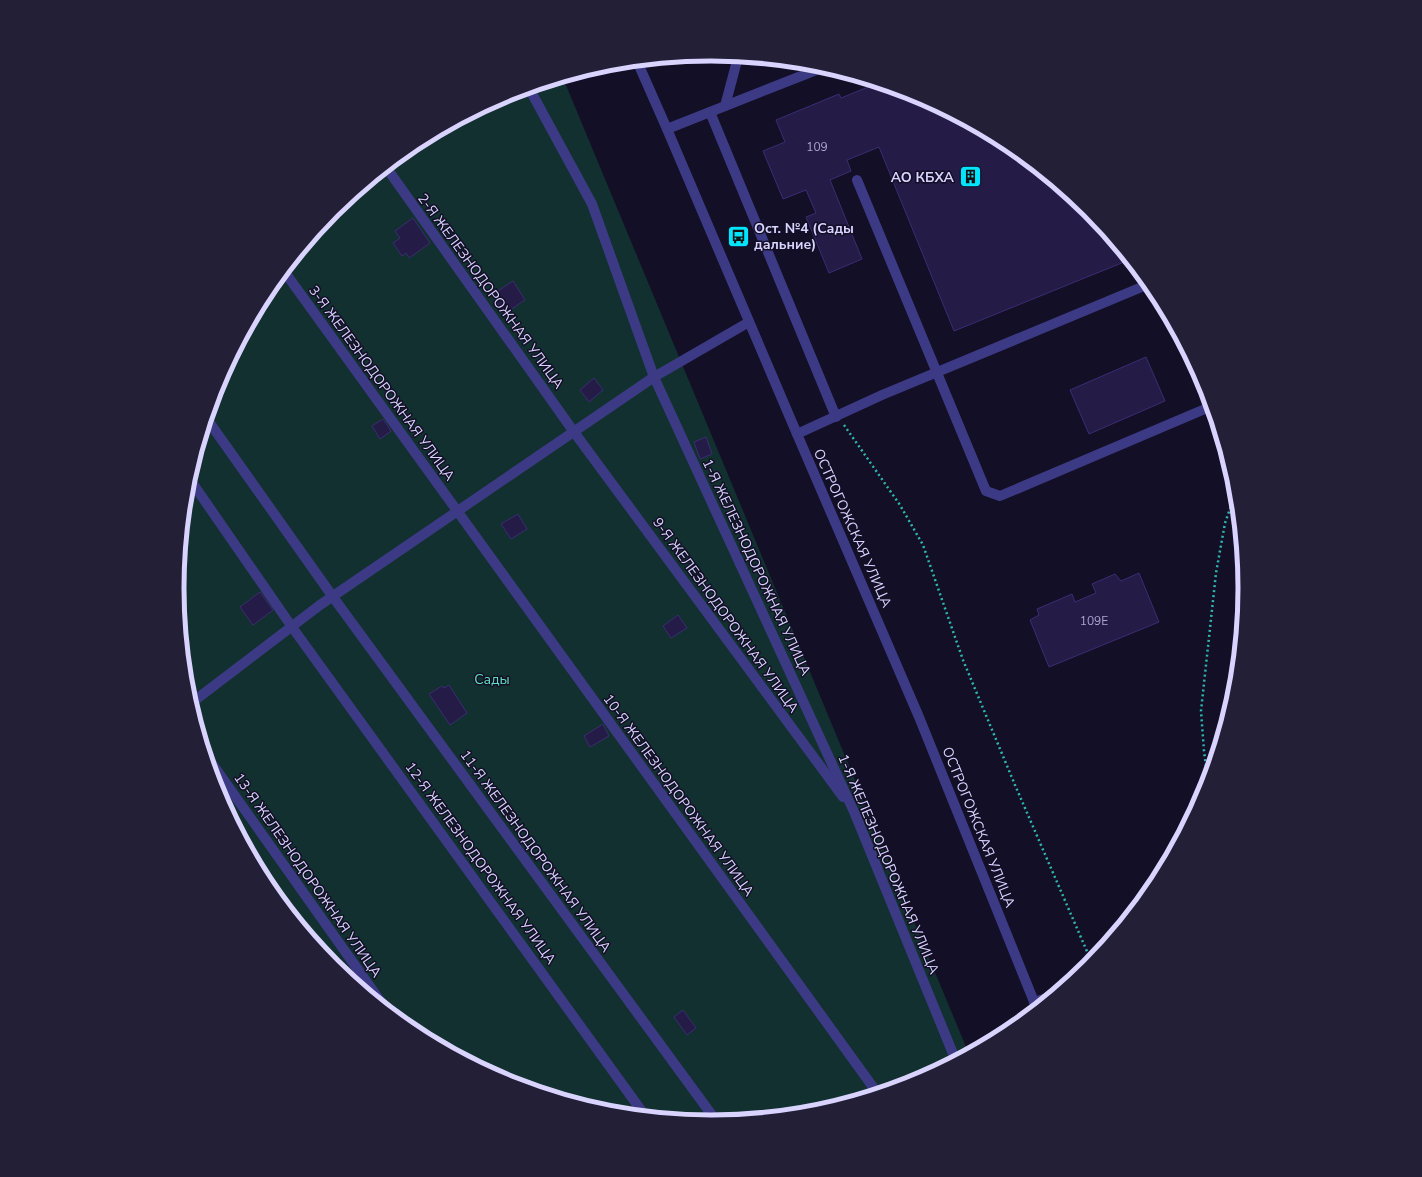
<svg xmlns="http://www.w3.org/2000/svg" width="1422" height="1177" font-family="'Nunito Sans',sans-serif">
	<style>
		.green { fill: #12302f }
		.building { fill: #241b47; stroke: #3b2d73 }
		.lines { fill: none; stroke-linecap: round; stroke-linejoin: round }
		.path { stroke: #2fb8b0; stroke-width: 2.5; stroke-dasharray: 2 3; stroke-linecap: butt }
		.minor { stroke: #3d3a85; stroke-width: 10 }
		.labels { text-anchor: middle; stroke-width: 3; stroke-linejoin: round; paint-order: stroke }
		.number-label { font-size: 12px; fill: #aca6d1 }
		.poi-label { font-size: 14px; font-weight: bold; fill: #d9d4ff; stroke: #130f26; text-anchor: end }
		.street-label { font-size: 14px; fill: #d9d4ff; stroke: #130f26 }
		.park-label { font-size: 14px; fill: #5fe0c0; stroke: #130f26 }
		.rim { fill: none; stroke: #d9d4ff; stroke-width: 5 }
	</style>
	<rect width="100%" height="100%" fill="#130f26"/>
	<path class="green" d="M563 78 969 1054 915 1082 815 1113 711 1123 607 1113 506 1082 414 1033 333 966 266 885 217 793 187 693 177 588 187 484 217 384 267 291 333 210 414 144 507 95Z"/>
	<g class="building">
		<path d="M878 83 916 95 1008 144 1089 211 1129 260 954 331 879 147 847 160 851 171 830 180 862 259 829 273 806 217 816 213 806 190 783 199 763 151 785 142 776 120 839 94 841 98Z"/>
		<path d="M413 218 430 243 409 258 406 253 402 256 393 243 400 238 395 231Z"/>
		<path d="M513 281 525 300 504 314 492 295Z"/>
		<path d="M1146 357 1165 401 1089 434 1070 390Z"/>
		<path d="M594 378 603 390 589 402 580 390Z"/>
		<path d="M383 419 391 431 380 439 372 426Z"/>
		<path d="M706 437 712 454 700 459 694 442Z"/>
		<path d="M518 514 527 529 511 539 501 524Z"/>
		<path d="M1139 573 1159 622 1049 667 1030 620 1039 615 1037 609 1072 594 1075 602 1096 593 1092 584 1115 574 1121 581Z"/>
		<path d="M260 592 273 610 253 625 240 607Z"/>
		<path d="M678 615 687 628 671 638 663 626Z"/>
		<path d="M449 685 467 713 450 725 429 694 442 686 444 688Z"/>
		<path d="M603 724 609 736 590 747 584 736Z"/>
		<path d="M683 1010 696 1028 687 1035 674 1017Z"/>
	</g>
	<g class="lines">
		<g class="path">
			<path d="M844 425 900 505 923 545 963 660 1015 785 1092 963"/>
			<path d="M1208 781 1204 751 1201 711 1216 573 1225 523 1232 503 1236 497"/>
		</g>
		<g class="minor">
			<path d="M637 61 667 129 797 434 919 717 1037 1009"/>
			<path d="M529 88 592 204 654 377 855 814 956 1061"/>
			<path d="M725 106 738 57"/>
			<path d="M710 112 836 417"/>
			<path d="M667 129 824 67"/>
			<path d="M386 167 574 432 843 797"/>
			<path d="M857 180 986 491 1000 496 1212 406"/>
			<path d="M284 271 878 1094"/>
			<path d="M207 419 333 597 717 1122"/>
			<path d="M797 434 882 395 1149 284"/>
			<path d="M189 478 292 627 646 1117"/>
			<path d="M190 704 320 605 654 377 749 322"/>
			<path d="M206 755 388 1012"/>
			<path d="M1034 1002 1053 996"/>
		</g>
	</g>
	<defs>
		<symbol id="building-square" viewBox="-11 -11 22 22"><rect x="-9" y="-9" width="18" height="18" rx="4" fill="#00e5ff" stroke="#130f26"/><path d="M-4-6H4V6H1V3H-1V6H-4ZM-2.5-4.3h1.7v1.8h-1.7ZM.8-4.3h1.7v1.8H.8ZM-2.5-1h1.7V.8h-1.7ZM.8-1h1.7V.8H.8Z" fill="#111"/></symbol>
		<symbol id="bus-square" viewBox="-11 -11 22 22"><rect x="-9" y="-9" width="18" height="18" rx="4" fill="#00e5ff" stroke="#130f26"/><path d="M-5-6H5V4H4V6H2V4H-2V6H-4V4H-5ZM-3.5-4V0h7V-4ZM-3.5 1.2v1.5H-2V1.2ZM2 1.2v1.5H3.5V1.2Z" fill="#111"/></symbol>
	</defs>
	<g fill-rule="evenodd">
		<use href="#building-square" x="958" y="164" width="25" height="25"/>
		<use href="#bus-square" x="726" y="224" width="25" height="25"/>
	</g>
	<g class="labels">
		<g class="number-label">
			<text x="817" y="151">109</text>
			<text x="1094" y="625">109Е</text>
		</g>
		<g class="poi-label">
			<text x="954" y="182">АО КБХА</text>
			<text x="754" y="233" text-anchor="start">Ост. №4 (Сады<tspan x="754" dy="16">дальние)</tspan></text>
		</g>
		<g class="street-label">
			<text transform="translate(491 291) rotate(54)" y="5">2-Я ЖЕЛЕЗНОДОРОЖНАЯ УЛИЦА</text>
			<text transform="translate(382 383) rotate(54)" y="5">3-Я ЖЕЛЕЗНОДОРОЖНАЯ УЛИЦА</text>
			<text transform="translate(853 528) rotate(66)" y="5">ОСТРОГОЖСКАЯ УЛИЦА</text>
			<text transform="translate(757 567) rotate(65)" y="5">1-Я ЖЕЛЕЗНОДОРОЖНАЯ УЛИЦА</text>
			<text transform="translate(726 615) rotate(54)" y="5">9-Я ЖЕЛЕЗНОДОРОЖНАЯ УЛИЦА</text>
			<text transform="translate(679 795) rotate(54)" y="5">10-Я ЖЕЛЕЗНОДОРОЖНАЯ УЛИЦА</text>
			<text transform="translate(979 827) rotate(68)" y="5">ОСТРОГОЖСКАЯ УЛИЦА</text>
			<text transform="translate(536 851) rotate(54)" y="5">11-Я ЖЕЛЕЗНОДОРОЖНАЯ УЛИЦА</text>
			<text transform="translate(481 863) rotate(54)" y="5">12-Я ЖЕЛЕЗНОДОРОЖНАЯ УЛИЦА</text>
			<text transform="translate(889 864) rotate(67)" y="5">1-Я ЖЕЛЕЗНОДОРОЖНАЯ УЛИЦА</text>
			<text transform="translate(308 875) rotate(55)" y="5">13-Я ЖЕЛЕЗНОДОРОЖНАЯ УЛИЦА</text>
		</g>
		<g class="park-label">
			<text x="492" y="684">Сады</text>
		</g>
	</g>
	<path d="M0 0H1422V1177H0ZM184 588a527 527 0 1 1 1054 0a527 527 0 1 1-1054 0Z" fill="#231f37" fill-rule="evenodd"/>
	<path class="rim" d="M184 588a527 527 0 1 1 1054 0a527 527 0 1 1-1054 0Z"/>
</svg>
